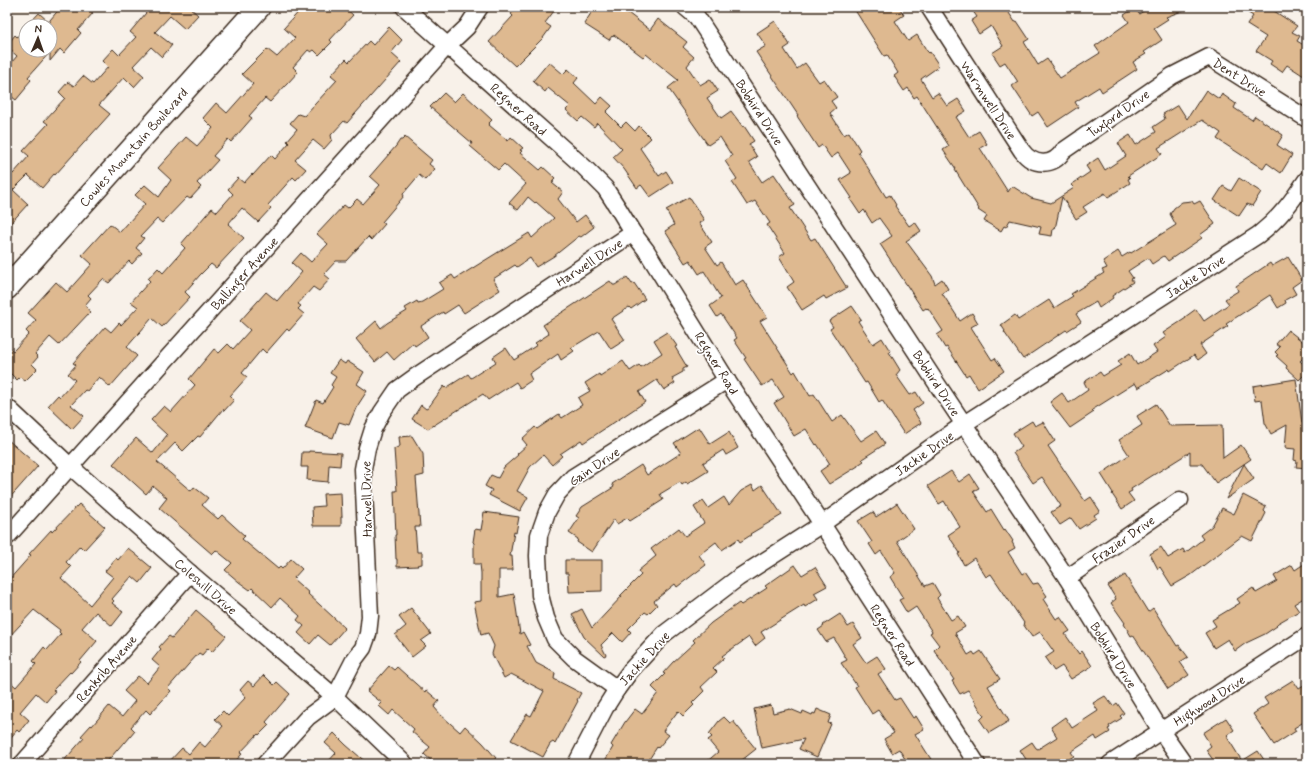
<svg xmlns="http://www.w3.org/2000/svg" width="1314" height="771" font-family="Mynerve,sans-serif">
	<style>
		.building { fill: #deb990; stroke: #3b2a1e }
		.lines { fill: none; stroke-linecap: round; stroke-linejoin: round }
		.street-casing { stroke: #3b2a1e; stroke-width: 19 }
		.secondary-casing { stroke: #3b2a1e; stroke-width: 25 }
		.street { stroke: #fff; stroke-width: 16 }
		.secondary { stroke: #fff; stroke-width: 22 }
		.labels { text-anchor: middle; stroke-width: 3.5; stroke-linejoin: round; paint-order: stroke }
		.street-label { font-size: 13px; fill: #3b2a1e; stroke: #fff }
	</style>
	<rect width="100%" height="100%" fill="#f8f1e9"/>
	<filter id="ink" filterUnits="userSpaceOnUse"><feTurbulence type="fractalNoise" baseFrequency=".025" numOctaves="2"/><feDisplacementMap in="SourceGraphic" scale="8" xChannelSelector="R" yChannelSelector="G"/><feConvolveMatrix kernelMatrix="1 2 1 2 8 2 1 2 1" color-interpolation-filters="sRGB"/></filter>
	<g filter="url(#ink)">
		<g class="building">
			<path d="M61 7H85L93 13 78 30 81 33 64 53 60 49 50 61V52L28 77 31 80 25 87 26 88 16 100 7 93V68L17 56 7 47V45L15 35 17 37 26 27V50H50V26H27L39 13 50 23V20Z"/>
			<path d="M151 7H189L198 15 185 29 170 16 155 32 172 45 162 57 151 47 133 66 144 76 134 87 124 77 99 105 110 114 55 175 54 174 42 188 28 175 13 190 28 204 7 227V168L13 174 29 156 23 151 48 124 44 121 65 98 59 92 68 82 74 86 83 76 93 84 108 67 102 61 113 49 119 55 136 37 130 32Z"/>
			<path d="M303 7H344L353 15 330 40 332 42 319 55 314 50 311 52 308 50 293 67 298 72 287 84 270 102 265 98 249 116 252 118 231 142 228 139 213 156 218 160 197 183 201 187 190 199 187 197 162 223 157 219 141 236 144 238 136 248 142 253 132 264 129 261 109 283 103 279 88 295 91 298 85 305 90 312 59 345 50 337 35 354 38 357 32 364 37 369 25 381 20 377 17 380 7 370V345L13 351 29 334 26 331 36 320 28 313 56 282 67 292 92 264 82 255 110 224 120 232 145 204 135 195 145 185 159 197 171 180 158 168 186 137 197 146 213 128 203 118 216 103 227 113 253 84 242 74 267 49 277 57 295 38 284 28Z"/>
			<path d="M516 7H557L545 23 551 27 543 38 515 66 489 42 513 16 511 14Z"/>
			<path d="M595 7H632L628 13 650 30 658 19 687 42 683 47 694 57 687 66 700 85 710 79 718 91 707 98 721 118 731 111 743 127 744 126 754 141 749 144 757 157 749 162 762 182 774 174 795 205 790 208 811 240 815 238 847 288 826 299 824 296 802 310 787 287 794 282 779 257 785 253 767 225 770 223 755 201 747 205 732 182 737 179 725 161 732 156 720 137 708 145 668 88 678 80 646 54 643 57 614 35 613 37 612 36 609 40 584 24Z"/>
			<path d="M853 7H899L904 15 895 21 908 41 917 35 927 51 929 53 930 52 938 64 937 65 938 67 921 79 932 97 938 93 947 106 958 99 966 111 956 117 969 137 979 131 987 144 980 148 1008 192 1012 186 1031 198 1051 203 1074 188 1071 185 1090 172 1086 166 1098 158 1105 170 1126 156 1118 143 1130 135 1136 145 1156 132 1153 127 1165 119 1163 114 1178 105 1187 119 1206 90 1219 99 1222 94 1236 104 1234 108 1252 120 1255 116 1283 135 1277 145 1292 155 1281 173 1267 163 1263 169 1217 139 1221 133 1202 120 1158 148 1162 154 1128 176 1130 178 1128 179 1130 183 1108 197 1105 193 1083 207 1087 212 1076 219 1062 197 1055 229H1053L1052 236 1039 234 1041 227 1010 220 1006 227 1004 226 1001 231 984 221 987 216 978 210 979 209 955 170 956 169 943 150 949 146 917 96 914 98 908 88 904 91 894 76 898 73 887 55 884 56Z"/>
			<path d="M970 7H1005L1015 22 1017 21 1029 39 1024 42 1038 65 1047 59 1060 78 1100 53 1095 46 1129 22 1124 15 1135 8 1139 14 1150 7 1190 8 1166 17 1168 19 1154 28 1162 40 1144 52 1146 54 1133 62 1137 69 1102 92 1099 87 1075 102 1078 107 1048 127 1038 112 1032 116 1012 86 1018 82 1005 62 1000 65 992 53 1003 46 991 26 979 34 971 21 977 17Z"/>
			<path d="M1239 7H1268L1297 26 1292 32 1300 36 1297 41 1307 47V78L1287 65 1282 72 1270 64 1272 61 1256 51 1266 37 1247 25 1253 16Z"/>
			<path d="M775 21 790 45 784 49 797 69 805 63 819 82 824 79 837 97 831 101 836 108 830 113 844 135 849 132 860 150 858 152 886 197 890 195 896 205 895 206 909 226 915 222 921 231 906 241 932 276 935 284 942 279 948 289 942 293 960 321 972 313 978 323 971 327 992 360 995 358 1004 371 978 389 969 374 966 376 947 347 945 348 937 335 943 331 928 308 927 309 926 308 923 310 880 244 892 236 879 218 872 223 864 210 860 214 850 199 852 198 840 180 851 173 838 153 831 158 822 145 818 148 797 116 798 115 756 52 766 46 757 33Z"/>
			<path d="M389 27 402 40 391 53 401 62 347 123 344 121 331 135 332 140 324 149 313 140 295 160 306 169 296 180 293 177 268 205 271 208 258 222 242 208 228 224 244 238 216 268 211 264 200 275 185 292 190 297 162 327 152 318 127 347 137 356 110 387 99 377 87 391 85 390 71 405 84 416 72 429 48 406 58 395 60 397 75 380 68 374 76 365 73 363 105 327 111 332 119 323 121 325 138 307 131 302 150 281 148 279 158 268 163 273 185 248 181 244 212 208 217 212 233 194 228 189 238 178 244 183 252 174 253 175 271 155 275 159 289 143 287 141 297 129 290 123 298 114 304 116 337 80 331 75 346 59 349 62 369 41 373 45Z"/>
			<path d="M549 62 563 74 568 69 578 78 574 83 596 104 602 97 612 106 606 112 621 127 626 122 635 131 639 126 651 138 640 148 659 176 666 171 673 182 650 197 642 186 641 185 637 188 624 169 613 157 622 149 597 123 594 127 582 117 578 121 566 110 570 106 548 88 545 92 533 81Z"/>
			<path d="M444 93 454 102 463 93 492 120 489 123 490 124 489 125 508 141 511 137 523 148 520 150 522 151 520 153 540 170 543 167 555 178 552 181 554 182 552 183 563 192 558 199 576 222 585 215 594 227 581 237 579 236 554 256 536 267 530 258 517 267 515 265 493 279 500 290 464 313 458 305 444 314 443 312 421 326 428 337 415 346 413 343 394 360 387 352 375 362 356 339 376 321 381 328 387 323 407 311 405 308 417 301 418 303 422 302 443 289 439 283 452 275 455 279 529 233 532 238 554 218 536 202 535 203 528 197 518 210 509 203 526 184 504 164 498 170 470 146 472 143 430 107Z"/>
			<path d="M405 137 432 160 429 164 435 169 425 180 419 175 403 194 404 196 382 222 385 224 371 240 368 237 346 261H336L324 274 330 279 319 291 313 287 298 304 301 306 298 309 304 314 289 331 287 329 266 353 262 349 242 373 247 377 230 396 234 400 224 411 223 409 200 437 198 436 183 451 175 443 157 462 191 491 194 487 208 498 202 505 218 519 222 515 245 536 242 539 278 569 280 567 282 569 291 559 302 569 293 579 309 593 308 594 345 628 330 645 318 635 310 644 298 633 304 626 297 620 300 616 280 598 272 607 252 588 250 590 239 582 225 570 232 563 216 550 212 554 159 508 167 498 153 486 146 494 113 464 136 438 153 453 167 435 151 420 164 406 171 412 195 385 189 379 214 349 219 353 228 344 233 349 250 330 240 321 266 292 277 301 302 272 292 263 301 253 311 262 328 244 317 234 344 205 348 208 357 199 363 204 380 185 370 176 396 146 400 140H402Z"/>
			<path d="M1239 178 1261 192 1252 206 1247 204 1239 216 1214 200 1223 186 1231 191Z"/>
			<path d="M689 197 704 220 699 223 712 242 705 247 717 265 721 262 735 285 743 280 767 317 760 321 793 373 795 371 810 396 814 394 832 422 842 415 861 441 876 431 885 444 862 459 864 461 858 465V466L829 484 820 471 830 464 817 444 816 445 806 429 794 436 774 403 784 397 773 380 762 386 744 359 746 358 734 340 737 338 721 314 717 317 710 306 721 298 704 271 699 274 690 260 685 263 665 231 674 225 666 210Z"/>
			<path d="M1192 201 1194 204 1200 201 1215 224 1200 235 1202 238 1168 261 1164 256 1152 264 1148 258 1128 271 1133 278 1131 279 1133 282 1112 296 1113 298 1099 308 1096 302 1076 314 1081 322 1067 331 1066 330 1023 359 1004 332 1005 331 1001 325 1015 315 1018 320 1049 300 1054 308 1073 296 1071 294 1104 273 1102 270 1107 268 1103 261 1118 251 1122 257 1130 252 1131 253 1176 225 1170 214 1174 208 1182 202Z"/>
			<path d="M1288 257 1302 280 1292 287 1296 294 1285 300 1286 303 1278 308 1270 295 1226 324 1228 326 1200 345 1206 354 1198 360 1194 355 1170 371 1169 369 1138 388 1135 383 1092 410 1094 412 1070 428 1050 402 1062 393 1069 403 1088 390 1084 382 1100 372 1103 376 1121 365 1118 361 1130 353 1137 365 1157 352 1153 346 1166 337 1163 333 1186 318 1185 317 1196 309 1204 321 1229 304 1225 299 1238 291 1236 286 1270 263 1272 266Z"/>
			<path d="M627 277 632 284 634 283 645 299 631 309 629 307 611 319 625 340 611 349 599 331 571 348 574 351 561 360 558 354 536 369 529 374 532 380 520 388 516 382 488 400 483 394 428 429 412 419 421 405 426 409 428 408 444 386 446 388 468 374 471 378 496 362 493 357 506 348 514 360 537 345 535 343 549 334 543 325 610 281 613 285H615Z"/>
			<path d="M852 306 861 319 858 321 873 344 882 338 890 351 889 352 900 370 896 375 910 395 916 392 923 403 913 410 921 423 904 434 882 400 879 402 867 382 865 383 830 329 833 327 829 321Z"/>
			<path d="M1288 330 1307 345V354L1300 361 1307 368V372L1299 380 1286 368 1287 366 1276 356 1278 355 1275 352 1280 347 1276 344Z"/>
			<path d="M667 332 677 346 675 347 687 367 683 369V372L672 378 675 383 664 390 657 380 639 392 645 402 583 443 581 440 560 454 562 456 552 465 543 455 530 467 517 491 528 497 520 511 489 495 492 490 485 486 491 475 498 478 504 467 518 455 517 454 527 445 522 439 535 427 537 429 559 414 562 418 582 405 578 398 590 391 585 383 599 374 600 376 623 361 630 371 639 365 641 367 662 353 654 340Z"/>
			<path d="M339 360 345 364 347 361 364 372 357 384 367 391 356 408 349 425 339 422 333 438 305 428 316 400 323 403 333 387 331 385 336 377 330 373Z"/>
			<path d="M1296 379 1302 423 1307 424V468L1296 467 1297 461 1294 460 1295 449 1285 448 1287 425 1271 434 1265 423 1262 400 1255 401 1253 386Z"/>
			<path d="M1156 404 1170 426 1222 425 1223 458 1241 445 1251 459 1216 483 1202 464H1190V452L1131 489 1132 491 1128 493 1134 501 1122 509 1112 494 1113 493 1101 474 1129 455 1119 440 1142 425 1137 416Z"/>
			<path d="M1032 421 1035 426 1043 422 1055 441 1048 446 1085 501 1091 497 1100 511 1094 515 1096 518 1079 529 1071 518 1060 525 1051 512 1061 506 1042 477 1033 483 1013 453 1022 447 1013 433Z"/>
			<path d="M699 427 710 444 729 432 738 448 726 455 723 450 703 463 708 471 687 484 686 482 682 485 680 482 660 494 663 500 630 521 627 518 617 524 614 519 592 552 577 542 578 539 569 533 579 518 576 516 582 507 614 487 612 484 641 465 647 475 681 453 674 443Z"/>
			<path d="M412 436 423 454 424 475 416 477 420 527H415L417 552H422V564L417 565 418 566 397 567V559H396L395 535H396L394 491H397L394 449 400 446 399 437Z"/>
			<path d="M7 439 38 466 7 501Z"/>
			<path d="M309 451 341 453 340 466 329 465 328 482 307 480 308 467H301L302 452H309Z"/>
			<path d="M1244 464 1254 479 1226 499Z"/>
			<path d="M951 471 959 482 970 474 979 488 973 491 987 512 991 509 1004 530 1005 529 1013 541 1012 542 1015 548 1008 552 1022 574 1025 572 1033 584 1038 583 1047 596 1043 599 1056 619 1060 617 1070 631 1065 634 1079 654 1082 651 1092 666 1071 679 1062 666 1054 671 1045 658 1054 652 1040 632 1032 637 1023 624 1024 623 991 574 986 577 974 558 964 565 958 554 960 553 948 535 960 527 944 501 939 504 928 486Z"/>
			<path d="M752 485 755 490 762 485 782 515 750 534 751 535 740 542 738 539 722 550 716 542 699 555 706 565 677 587 675 584 654 601 657 605 648 614 645 612 628 629 631 632 622 642 613 633 601 645 606 655 604 656 584 637 572 614 582 609 592 628 622 596H620L641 575 638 571 656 556 651 549 679 528 685 536 704 523 694 507 703 501 708 508 724 497 729 505 741 491Z"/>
			<path d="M341 493 342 517H341V526H313L312 507 324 506 323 494Z"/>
			<path d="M1243 495 1266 507 1264 511 1266 513 1252 541 1242 536 1191 575 1172 586 1160 567 1158 569 1150 554 1161 547 1168 558 1183 549 1185 553 1203 539 1200 535 1212 526 1222 508 1234 514Z"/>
			<path d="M897 503 914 529 897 541 925 586 933 583 940 595 937 598 951 620 958 616 965 627 955 633 968 655 973 652 975 655 981 651 1000 679 988 686 1009 721 989 733 980 720 984 716 968 690 960 694 952 681 954 680 934 650 939 645 930 633 932 632 916 607 907 613 899 600 903 598 890 577 895 573 881 551 876 555 869 544 872 542 858 521 873 512 876 517Z"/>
			<path d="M79 504 105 527 84 550 80 546 66 562 71 567 61 578 90 605 113 577 105 571 116 558 118 560 128 548 152 568 140 583 132 576 112 599 114 601 112 603 123 612 112 626 96 612 82 628 97 641 80 661 81 662 71 673 70 672 53 690 55 691 46 702 36 693 20 712 29 720 19 732 17 730 7 742V679L16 687 36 664 33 661 44 647 47 650 61 634 59 632 60 630 34 610 7 639V582L31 555 29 554 51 530 52 532Z"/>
			<path d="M484 512 519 517 516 533 514 532 510 556H512L513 570H499V597L514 594 520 634 523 632 530 645 527 646 536 663 555 673 554 679 581 693 577 700 578 701 555 744 553 742 550 744 543 757 511 740 527 714 531 716 544 691 511 674 504 678 492 654 494 646 488 633 481 635 474 602 481 601V573L480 564H474V543L473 542 475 529 481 530Z"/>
			<path d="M565 560H602V591L569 592 568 573H565Z"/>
			<path d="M1307 562V596L1294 604 1299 611 1278 623 1276 625 1277 626 1265 634 1246 643 1235 651 1228 639 1214 648 1205 633 1216 626 1212 620 1240 603 1237 599 1253 588 1256 593 1277 581 1274 576 1292 565 1295 570Z"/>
			<path d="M795 565 802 575 815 567 827 586 814 593 818 599 805 607 804 605 761 632 765 638 755 646 749 637 722 656 724 658 713 668 717 672 701 687 704 691 692 703 694 705 683 716 678 711 663 731 669 735 658 748 657 747 646 764H603L613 747 611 745 625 722 635 709 642 714 658 693 652 687 665 674 663 673 673 662 695 642 693 640 711 623 739 603 741 605 767 588 765 586Z"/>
			<path d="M1125 575 1148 612 1153 608 1177 646 1179 645 1188 657 1180 662 1189 675 1168 689 1133 635 1131 636 1124 624 1125 623 1111 603 1116 599 1108 586Z"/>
			<path d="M411 608 431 634 421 641 426 646 412 657 395 635 406 626 399 617Z"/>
			<path d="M196 610 226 636 212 652 208 648 202 655 199 653 188 665 168 688 171 691 150 714 146 710 131 727 135 731 125 743 124 742 105 764H61L84 738 81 736 91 725 92 726 109 706 122 717 135 701 124 691 138 676 147 683 160 667 152 660 161 649 159 647 169 636 172 638Z"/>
			<path d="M840 614 848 627 853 624 862 638 853 644 866 663 877 656 886 669 878 674 895 700 900 698 913 718 916 716 924 729 915 734 934 764H908L899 749 892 753 884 739 894 733 878 710 872 714 855 687 857 686 841 663 847 660 834 638 826 642 818 630 824 626 823 625Z"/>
			<path d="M389 666 394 670 397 667 425 692 426 690 439 701 434 707 441 715 460 732 465 726 483 743 496 758 489 764H435L424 754 430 747 412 732 414 729 393 710 389 715 379 706 382 703 367 691Z"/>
			<path d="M264 675 274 685 277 682 290 694 266 722 269 725 259 735 258 734 240 753 242 754 233 764H167L182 748 189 754 199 742 205 747 223 726 215 719 223 711 228 716 246 697 240 690 248 681 254 686Z"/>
			<path d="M1293 680 1299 689 1307 684V720L1294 728 1296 731 1274 745 1253 714 1268 704 1264 698Z"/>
			<path d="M1105 696 1113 706 1117 703 1124 713 1120 716 1122 718 1109 726 1110 728 1108 729 1110 732 1097 740 1095 736 1071 752 1074 756 1061 764H1029L1020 750 1032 742 1036 748 1038 749 1057 737 1051 727 1065 717 1072 728 1098 711 1093 703Z"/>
			<path d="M771 705 773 713 790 709 802 714 803 711 812 715 813 713 815 714 817 709 831 715 828 723 831 724 817 757 799 749 804 739 762 748 754 709Z"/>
			<path d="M724 717 730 723 733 721 756 749 737 764H704L718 752 708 740 712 737 709 734 719 721Z"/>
			<path d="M1226 718 1234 730 1227 735 1229 737H1227L1242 761 1258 751 1267 764H1216L1206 750 1211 746 1203 733Z"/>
			<path d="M334 733 346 745 368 764H326L336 753 325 743Z"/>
		</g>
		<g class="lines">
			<defs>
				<g id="street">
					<path d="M404 7 584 167 605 188 618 208 633 233 646 250 726 379 822 524 977 764"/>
					<path d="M685 7 697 17 937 384 1067 578 1161 731 1184 764"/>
					<path d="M929 7 1022 151C1033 166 1053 167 1063 151L1172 76 1209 57 1307 119"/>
					<path d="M7 407 71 467 190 573 335 697 405 764"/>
					<path d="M7 537 448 45 467 27 480 7"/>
					<path d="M1067 578 1180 500"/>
					<path d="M617 689 574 658 555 639 546 618 540 595 538 556 539 535 547 512 557 494 573 477 727 380"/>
					<path d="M22 764 190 573"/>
					<path d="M265 764 308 717 335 697 354 660 363 648 368 634 370 616 363 469 367 448 373 429 382 412 397 390 415 377 633 233"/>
					<path d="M576 764 605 708 617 689 631 670 664 634 738 578 822 524 964 424 1258 235C1280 218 1292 201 1307 179"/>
					<path d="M1110 764 1307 636"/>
				</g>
				<path id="secondary" d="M7 288 259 7"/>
			</defs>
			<use href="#street" class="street-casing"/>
			<use href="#secondary" class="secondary-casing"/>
			<use href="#street" class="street"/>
			<use href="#secondary" class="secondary"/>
		</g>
	</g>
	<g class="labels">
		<g class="street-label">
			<text transform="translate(1240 77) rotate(32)" y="5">Dent Drive</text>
			<text transform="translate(989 100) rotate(57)" y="5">Warmwell Drive</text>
			<text transform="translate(519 109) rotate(42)" y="5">Regner Road</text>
			<text transform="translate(760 112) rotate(57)" y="5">Bobhird Drive</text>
			<text transform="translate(1118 113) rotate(-35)" y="5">Tuxford Drive</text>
			<text transform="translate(133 147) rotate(-48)" y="5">Cowles Mountain Boulevard</text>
			<text transform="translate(589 262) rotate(-33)" y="5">Harwell Drive</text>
			<text transform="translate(244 273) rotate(-48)" y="5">Ballinger Avenue</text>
			<text transform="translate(1195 276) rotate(-33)" y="5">Jackie Drive</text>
			<text transform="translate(717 363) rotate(58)" y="5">Regner Road</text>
			<text transform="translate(937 383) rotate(57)" y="5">Bobhird Drive</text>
			<text transform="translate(924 453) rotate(-35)" y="5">Jackie Drive</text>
			<text transform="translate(594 466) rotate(-34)" y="5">Gain Drive</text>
			<text transform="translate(366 499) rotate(-91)" y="5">Harwell Drive</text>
			<text transform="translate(1123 539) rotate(-35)" y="5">Frazier Drive</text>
			<text transform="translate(206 586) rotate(41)" y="5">Coleshill Drive</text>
			<text transform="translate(893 635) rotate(57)" y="5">Regner Road</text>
			<text transform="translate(1114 655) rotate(58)" y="5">Bobhird Drive</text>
			<text transform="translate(644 658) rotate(-48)" y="5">Jackie Drive</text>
			<text transform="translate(106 668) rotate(-49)" y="5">Renkrib Avenue</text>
			<text transform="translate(1209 700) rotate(-33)" y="5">Highwood Drive</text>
		</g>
	</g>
	<rect width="1314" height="771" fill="none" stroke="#fff" stroke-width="24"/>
	<rect x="12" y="12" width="1290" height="747" fill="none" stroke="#3b2a1e" stroke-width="1.5" filter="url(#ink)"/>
	<g transform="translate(38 38) rotate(2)"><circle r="19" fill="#ffffff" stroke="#b1aaa5"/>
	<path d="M0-3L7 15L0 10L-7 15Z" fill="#3b2a1e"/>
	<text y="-6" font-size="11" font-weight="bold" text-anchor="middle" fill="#3b2a1e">N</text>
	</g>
</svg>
